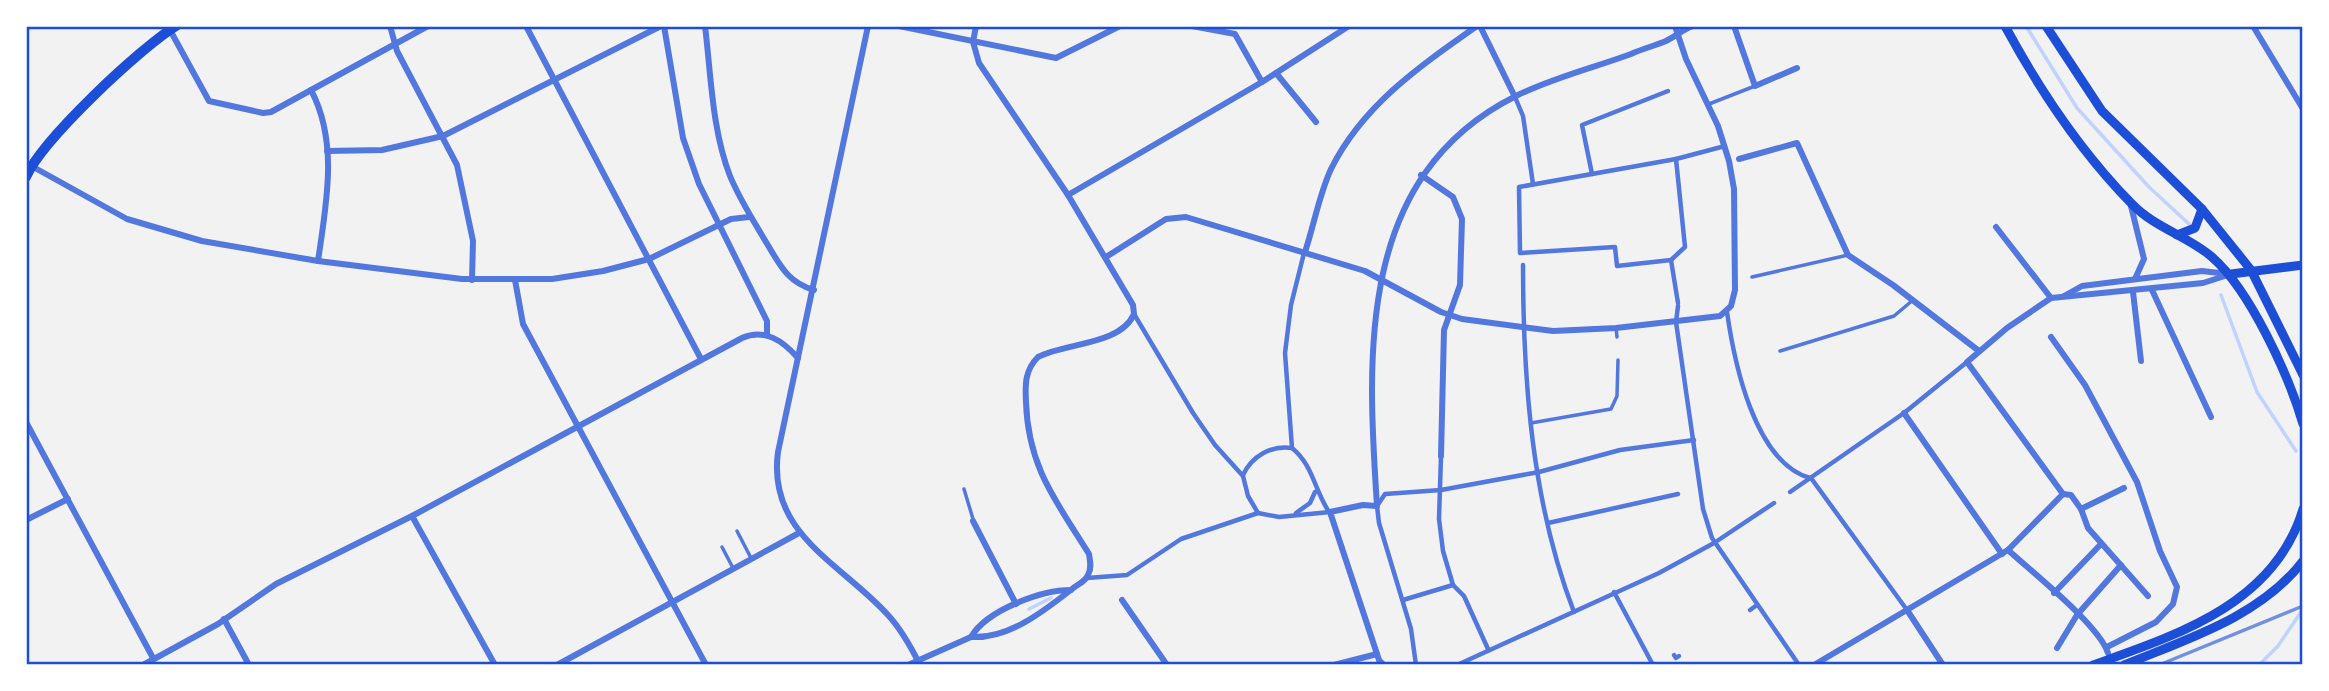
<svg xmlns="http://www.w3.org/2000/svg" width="2329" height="691" font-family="'Varela Round',sans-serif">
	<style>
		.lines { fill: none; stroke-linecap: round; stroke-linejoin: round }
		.stream { stroke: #bfd3fe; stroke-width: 3.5 }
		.service { stroke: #5277de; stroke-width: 3.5 }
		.pedestrian { stroke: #5277de; stroke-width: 4.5 }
		.minor { stroke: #5277de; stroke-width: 6 }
		.secondary { stroke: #1d4ed8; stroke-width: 9 }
		.primary { stroke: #1d4ed8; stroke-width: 10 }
		.rail { stroke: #7290e2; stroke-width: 3.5 }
		.neatline { fill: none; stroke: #1d4ed8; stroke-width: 2.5 }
	</style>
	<rect width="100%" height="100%" fill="#f2f2f2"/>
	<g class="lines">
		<g class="stream">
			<path d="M2026 26 2077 108 2149 187 2189 224"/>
			<path d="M2221 295 2257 392 2296 451"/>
			<path d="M1029 609 1051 598"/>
			<path d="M2259 665 2278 646 2303 609"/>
		</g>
		<g class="service">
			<path d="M1709 104 1755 86"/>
			<path d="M1752 277 1848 255"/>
			<path d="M1616 328 1617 337"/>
			<path d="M1780 351 1894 316 1913 300"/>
			<path d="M1531 423 1611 409 1617 396 1618 360"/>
			<path d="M964 489 973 519"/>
			<path d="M737 531 751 558"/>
			<path d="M722 547 733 568"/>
		</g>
		<g class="pedestrian">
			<path d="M1515 97 1523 116 1533 184"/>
			<path d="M1676 159 1685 247 1671 260 1617 266 1615 247 1520 253 1519 187Z"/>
			<path d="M1676 159 1725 146"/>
			<path d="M1592 174 1582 125 1668 91"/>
			<path d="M1671 260 1678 303"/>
			<path d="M1523 265C1523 381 1532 503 1574 612"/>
			<path d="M1678 306 1676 322 1703 509 1712 538 1799 665"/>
			<path d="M1727 312C1734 361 1754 462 1810 478"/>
			<path d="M1134 314 1193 413 1215 445 1243 476 1248 496 1258 513"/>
			<path d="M1292 448 1285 353 1291 305 1304 253"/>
			<path d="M1292 448C1313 465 1314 489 1329 512"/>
			<path d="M1441 456 1439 519 1443 551 1453 585 1464 596 1488 649"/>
			<path d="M1243 475C1252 456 1271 445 1292 448"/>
			<path d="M1811 478 1907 610"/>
			<path d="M1790 492 1904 413 1967 362"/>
			<path d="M1296 513 1310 503 1315 492"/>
			<path d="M1548 523 1678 494"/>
			<path d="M1087 578 1127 575 1181 539 1258 513 1279 517 1330 512"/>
			<path d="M1614 592 1653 665"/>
			<path d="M1403 600 1453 585"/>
			<path d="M1750 610 1757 605"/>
			<path d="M1674 655 1676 658 1679 656"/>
			<path d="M1416 665 1411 629 1379 523 1377 506 1385 494 1441 490 1539 472 1620 450 1694 440"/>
			<path d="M1457 665 1659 573 1714 543 1774 503"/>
		</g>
		<g class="minor">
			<path d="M390 26 397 51 457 165 473 241 472 280"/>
			<path d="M526 26 701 359"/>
			<path d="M664 26 683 138 699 184 767 321V335"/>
			<path d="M705 26C711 75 712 130 730 176 740 200 753 220 766 242 780 265 787 282 814 290"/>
			<path d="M868 26 778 452C767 534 841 563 888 615 901 629 911 647 920 665"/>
			<path d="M899 26 1056 58 1120 26"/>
			<path d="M1192 26 1235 34 1262 82"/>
			<path d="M1480 26 1515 97"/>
			<path d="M1734 26 1755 86 1797 68"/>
			<path d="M2253 26 2303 109"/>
			<path d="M170 30 209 101 263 113 271 112 428 26"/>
			<path d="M1276 73 1316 122"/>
			<path d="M311 90C339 143 326 205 318 261"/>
			<path d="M327 151 382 150 443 136 661 26"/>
			<path d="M1739 159 1797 143 1848 255 1893 285 1979 351"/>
			<path d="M26 163 127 219 202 241 318 261 462 279H552L603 271 649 259 731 219 749 217"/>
			<path d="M1421 175 1453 197 1462 219 1460 285 1444 330 1441 456"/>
			<path d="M1068 195 1262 82 1349 26"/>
			<path d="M2130 202 2144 259 2135 279"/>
			<path d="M1996 227 2051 298"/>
			<path d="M1305 252C1314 225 1319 195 1331 169 1363 105 1420 66 1477 26"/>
			<path d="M1106 257 1166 219 1186 217 1365 271 1441 312 1462 319 1553 331 1616 328 1720 316 1731 306 1735 290 1734 189 1729 161 1718 126 1686 59 1675 26"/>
			<path d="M515 280 523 324 706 665"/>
			<path d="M2152 290 2211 417"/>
			<path d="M2133 292 2141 361"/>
			<path d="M2064 296 2082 286 2202 271 2228 274"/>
			<path d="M2051 337 2085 385 2137 482 2160 551 2177 587 2173 604 2156 622 2107 647"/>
			<path d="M1904 413 2002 554"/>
			<path d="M26 422 153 658"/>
			<path d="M2063 494 1967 362 2007 328 2051 298 2203 283 2231 274"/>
			<path d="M2063 494 2071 495 2081 509 2088 528 2148 596"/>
			<path d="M2081 509 2124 488"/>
			<path d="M412 516 495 665"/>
			<path d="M26 520 68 499"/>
			<path d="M973 521 1016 604"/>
			<path d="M2008 550C2032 572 2099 625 2108 653"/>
			<path d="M2054 593 2101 544"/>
			<path d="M1122 600 1167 665"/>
			<path d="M1907 610 1943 665"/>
			<path d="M224 619 249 665"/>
			<path d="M971 637C1009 639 1044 611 1072 589 1078 584 1085 582 1088 575 1092 568 1090 561 1089 554 1056 501 1028 467 1026 402 1025 384 1025 370 1038 357 1064 343 1121 345 1134 314L1133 305 1068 195 979 63 973 42 976 26"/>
			<path d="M2057 648 2077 615 2121 565"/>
			<path d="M143 665 218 624 276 584 412 516 742 338C765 328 783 341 798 358"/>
			<path d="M557 665 799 533"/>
			<path d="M908 665 971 637C987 610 1041 590 1071 590"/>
			<path d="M1334 665 1377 654"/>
			<path d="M1384 665 1379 660 1330 512 1363 505 1377 506C1367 355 1356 176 1516 96 1552 78 1593 68 1631 54 1642 49 1654 46 1666 41 1676 36 1682 30 1693 26"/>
			<path d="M1814 665 2008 550 2063 494"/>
		</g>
		<g class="secondary">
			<path d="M2005 26C2039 89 2082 153 2132 204 2155 228 2188 236 2212 257 2250 290 2289 376 2303 424"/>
			<path d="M2046 26 2102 111 2202 209 2251 270 2303 375"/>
			<path d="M2177 235 2195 228 2202 209"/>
			<path d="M2231 274 2303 265"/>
			<path d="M2093 665C2177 635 2275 604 2303 509"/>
			<path d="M2124 665C2187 639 2260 617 2303 561"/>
		</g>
		<path class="primary" d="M26 177C42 140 140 48 176 26"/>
		<path class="rail" d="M2159 665 2303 606"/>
	</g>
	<rect width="2329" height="691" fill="none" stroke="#ffffff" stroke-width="56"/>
	<rect x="28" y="28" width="2273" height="635" class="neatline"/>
</svg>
